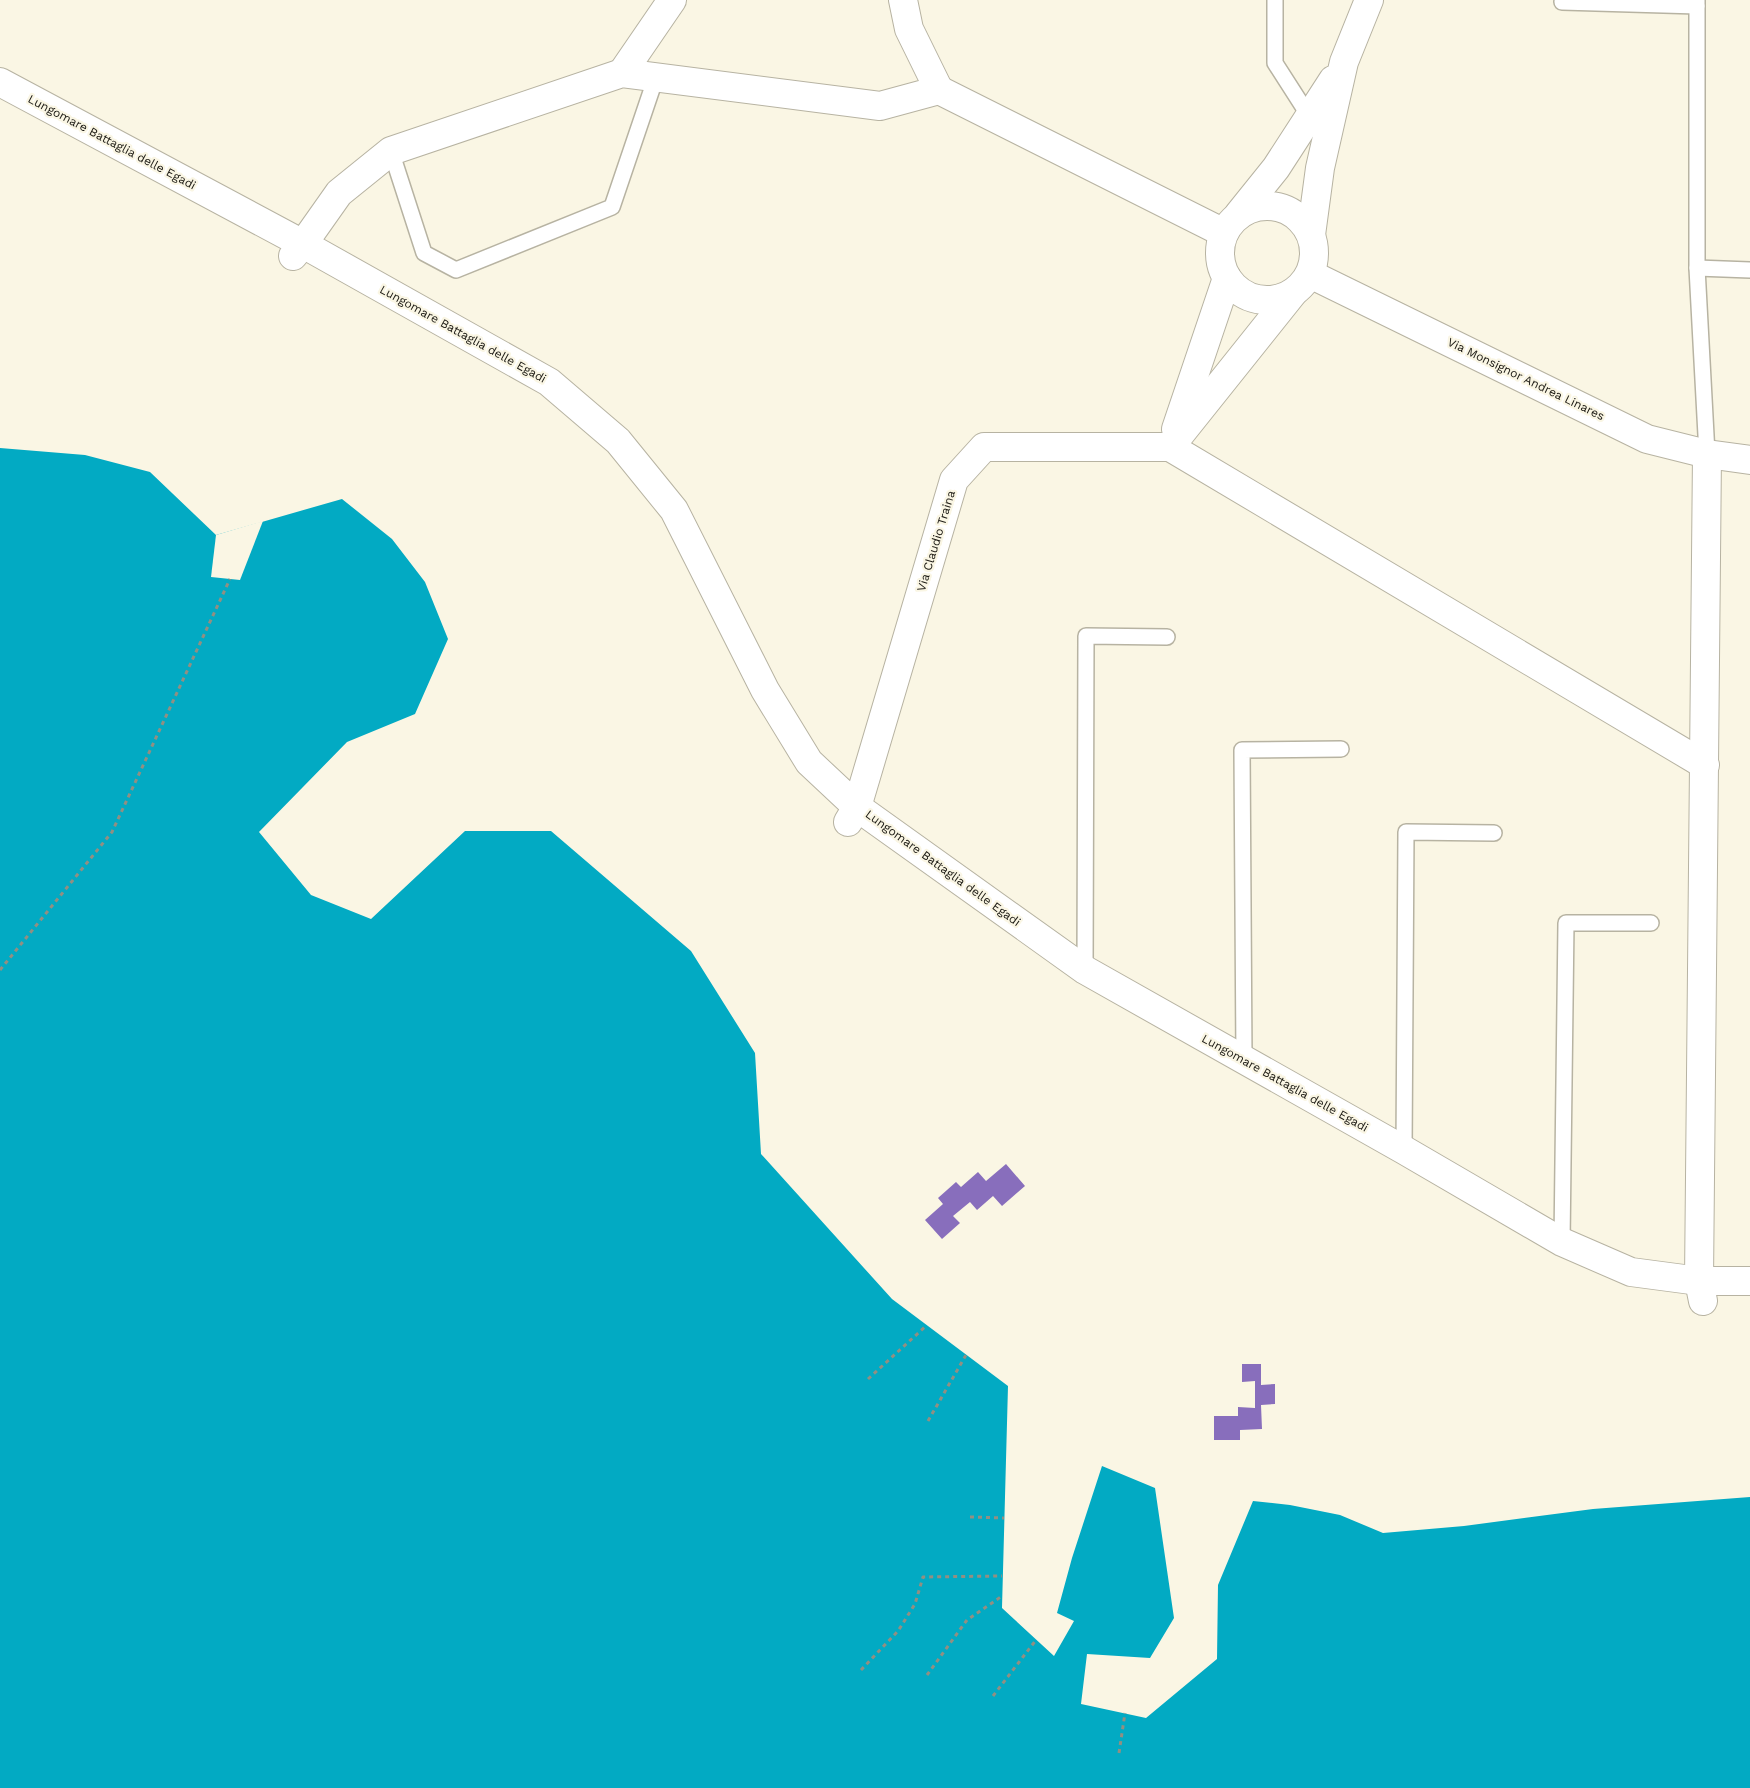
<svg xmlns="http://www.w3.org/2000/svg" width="1750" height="1788" font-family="'Work Sans',sans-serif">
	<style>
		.water { fill: #02aac3 }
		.pier { fill: #faf6e4 }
		.building { fill: #886ebc }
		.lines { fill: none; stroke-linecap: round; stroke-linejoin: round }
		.lane-casing { stroke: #b7b3a2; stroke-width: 18 }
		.street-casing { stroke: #b7b3a2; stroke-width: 30 }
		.secondary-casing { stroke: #b7b3a2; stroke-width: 30 }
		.path { stroke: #928f82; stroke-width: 3; stroke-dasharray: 4 4; stroke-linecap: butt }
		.lane { stroke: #fff; stroke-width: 15 }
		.street { stroke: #fff; stroke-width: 28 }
		.secondary { stroke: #fff; stroke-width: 28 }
		.labels { text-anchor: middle; stroke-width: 4.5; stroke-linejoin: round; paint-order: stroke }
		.street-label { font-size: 12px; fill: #1a1812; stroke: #faf6e4 }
	</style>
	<rect width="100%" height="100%" fill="#faf6e4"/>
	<path class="water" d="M0 448 85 455 150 472 216 535 342 499 392 539 425 582 448 639 415 714 347 742 259 832 311 895 371 919 465 831H551L691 951 755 1053 761 1154 892 1299 1008 1386 1002 1608 1054 1656 1074 1621 1057 1613 1072 1558 1102 1466 1155 1488 1174 1618 1150 1658 1087 1654 1081 1704 1146 1718 1217 1659 1218 1585 1253 1501 1290 1505 1340 1515 1383 1533 1464 1526 1593 1509 1750 1497V1788H0Z"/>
	<path class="pier" d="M263 521 240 580 211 577 216 535Z"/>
	<g class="building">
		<path d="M1006 1164 1025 1186 1002 1206 993 1196 977 1210 970 1202 953 1216 960 1223 942 1239 925 1220 943 1204 938 1198 956 1182 961 1187 978 1172 986 1181Z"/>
		<path d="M1242 1364H1261V1385L1275 1384V1404L1261 1405 1262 1429 1240 1430V1440H1214V1416H1238V1407L1255 1408V1381L1242 1382Z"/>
	</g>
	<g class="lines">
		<defs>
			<g id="lane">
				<path d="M1275 0V63L1309 116"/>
				<path d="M1697 0V268L1707 454"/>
				<path d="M1562 2 1697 6"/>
				<path d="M391 151 424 253 456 270 612 207 656 77"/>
				<path d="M1697 268 1750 270"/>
				<path d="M1085 970 1086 636 1167 637"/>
				<path d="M1244 1060 1242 750 1341 749"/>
				<path d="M1404 1150 1406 832 1494 833"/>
				<path d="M1562 1242 1566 923H1651"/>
			</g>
			<g id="street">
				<path d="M0 82 303 244 293 256"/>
				<path d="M939 90 1224 233"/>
				<circle cx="1267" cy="253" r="47"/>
				<path d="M1239 214 1276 168 1333 80"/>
				<path d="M1311 235 1320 168 1344 62 1369 0"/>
				<path d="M1310 274 1647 439 1707 454 1750 460"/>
				<path d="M1176 429 1227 278"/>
				<path d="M1170 447 1705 765"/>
				<path d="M1170 447 1293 293"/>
				<path d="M848 822 857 807 954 480 984 447H1170"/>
				<path d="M1703 1301 1699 1281 1707 454"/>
			</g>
			<g id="secondary">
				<path d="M903 0 909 29 939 90 880 106 622 73 391 151 339 193 303 244 549 382 618 441 674 510 765 690 809 762 857 807 1085 970 1404 1150 1562 1242 1631 1272 1699 1281H1750"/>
				<path d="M622 73 672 0"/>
			</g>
		</defs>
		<use href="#lane" class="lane-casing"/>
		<use href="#street" class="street-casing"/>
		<use href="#secondary" class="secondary-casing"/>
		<g class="path">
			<path d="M0 970 112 832 230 579"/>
			<path d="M868 1379 927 1325"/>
			<path d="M928 1421 966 1355"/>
			<path d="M970 1517 1004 1518"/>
			<path d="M861 1670 898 1631 915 1604 923 1577 1002 1576"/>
			<path d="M927 1675 967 1620 1002 1596"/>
			<path d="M993 1696 1036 1640"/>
			<path d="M1119 1753 1125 1713"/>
		</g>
		<use href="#lane" class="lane"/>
		<use href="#street" class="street"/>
		<use href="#secondary" class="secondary"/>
	</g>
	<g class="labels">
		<g class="street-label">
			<text transform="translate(112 142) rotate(28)" y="4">Lungomare Battaglia delle Egadi</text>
			<text transform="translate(463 334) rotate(29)" y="4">Lungomare Battaglia delle Egadi</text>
			<text transform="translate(1526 379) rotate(26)" y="4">Via Monsignor Andrea Linares</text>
			<text transform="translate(936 541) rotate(-73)" y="4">Via Claudio Traina</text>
			<text transform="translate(943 868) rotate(36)" y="4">Lungomare Battaglia delle Egadi</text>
			<text transform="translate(1285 1083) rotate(29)" y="4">Lungomare Battaglia delle Egadi</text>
		</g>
	</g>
</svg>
